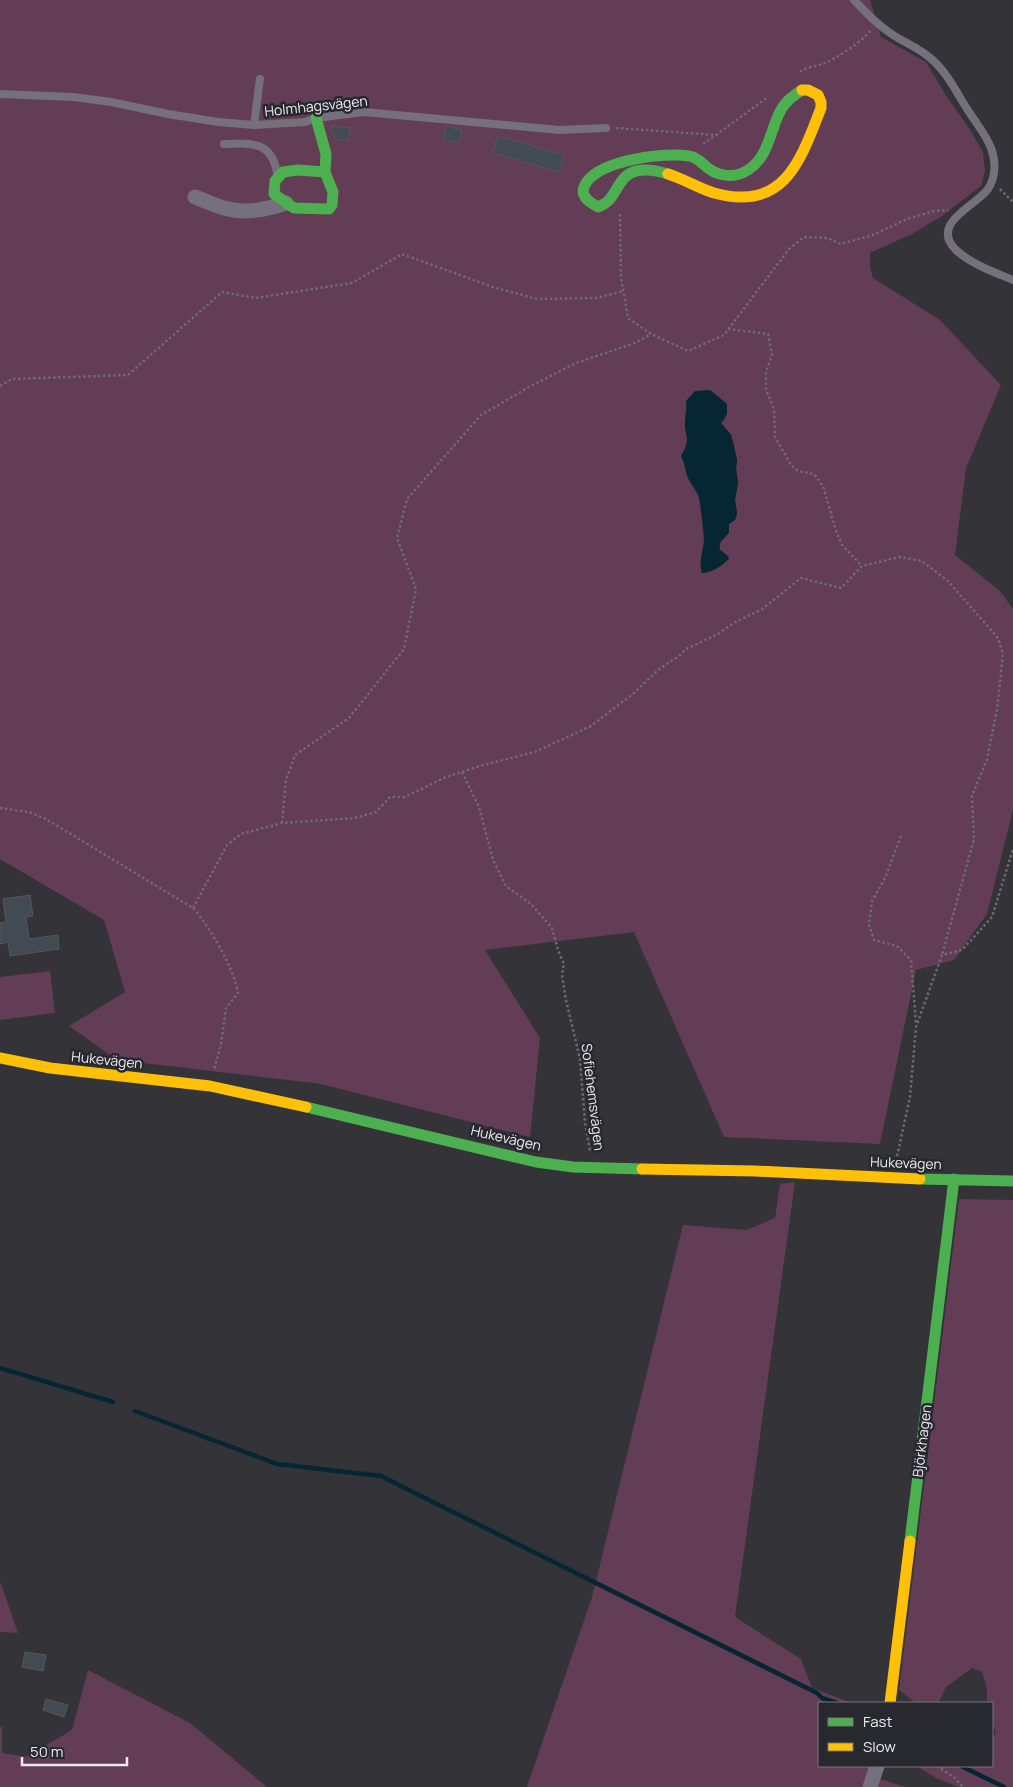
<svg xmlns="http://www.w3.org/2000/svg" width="1013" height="1787" font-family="Manrope,sans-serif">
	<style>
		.green { fill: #633c56; fill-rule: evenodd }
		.water { fill: #052632 }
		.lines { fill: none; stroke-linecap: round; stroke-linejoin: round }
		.stream { stroke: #052632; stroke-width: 4.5 }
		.building { fill: #424a54; stroke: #56575b }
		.path { stroke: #6e6a73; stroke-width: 2.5; stroke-dasharray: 2.5 2.5; stroke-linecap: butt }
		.lane { stroke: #766f7c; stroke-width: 8 }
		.street { stroke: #766f7c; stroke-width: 15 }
		.fast { stroke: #4caf50; stroke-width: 11 }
		.slow { stroke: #ffc107; stroke-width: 11 }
		.labels { text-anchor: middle; stroke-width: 5; stroke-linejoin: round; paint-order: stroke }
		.street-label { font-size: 14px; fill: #ebebef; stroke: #28282f }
	</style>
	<rect width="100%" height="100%" fill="#333338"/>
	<g class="green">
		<path d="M0 0H870L881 37 926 62 947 97 969 128 983 152 985 171 981 186 942 216 912 234 870 253V267L873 278 940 320 1001 385 966 468 955 555 1000 591 1013 609V810L987 914 954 960 916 970 880 1144 724 1137 634 932 485 950 540 1038 530 1137 321 1084 117 1060 69 1026 125 992 104 920 0 859ZM687 409 726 418 721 423 731 435 734 444 737 460 736 469 738 483 735 500 737 513 735 520 729 524 724 538 721 540 719 545 720 550 728 556 704 541 699 497 688 478 685 464 681 456C693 436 682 430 687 409Z"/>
		<path d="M50 971 55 1013 0 1020V977Z"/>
		<path d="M795 1182 735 1617 801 1659 812 1688 852 1703H819V1766H867L880 1779 906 1787H527L592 1597 683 1225 747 1230 775 1218 780 1184Z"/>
		<path d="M959 1199 1013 1200V1787H959L938 1779 916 1766H992V1738L996 1734 992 1722V1703H987V1688L982 1672 972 1668 946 1687 939 1702 916 1703 899 1690Z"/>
		<path d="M0 1581 18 1633 0 1632Z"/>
		<path d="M88 1670 190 1723 267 1787H0V1727H2V1753L26 1757 72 1730Z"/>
	</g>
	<path class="water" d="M710 390 727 404V414L721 423 731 435 737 460 736 469 738 483 735 500 737 513 735 520 729 524V533C724 539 718 542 720 550L728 556 729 559C722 566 711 573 702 573 698 562 704 550 704 538 704 531 701 502 698 495 696 489 691 484 688 478 685 471 685 463 681 456 693 437 684 439 685 421 685 414 687 409 686 401L695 391Z"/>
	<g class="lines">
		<g class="stream">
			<path d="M0 1368 113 1402"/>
			<path d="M135 1411 277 1464 381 1476 817 1693 822 1698 837 1703"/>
			<path d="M961 1766 1004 1787"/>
		</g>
	</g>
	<g class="building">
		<path d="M331 126 350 128 348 141 335 139Z"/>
		<path d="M447 126 462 130 459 143 443 139Z"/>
		<path d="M498 136 564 155 559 172 493 153Z"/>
		<path d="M30 895 33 916 26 917 29 939 58 935 59 949 10 956 8 942 0 944V923L6 922 3 899Z"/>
		<path d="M25 1652 46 1655 43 1671 22 1667Z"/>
		<path d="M46 1699 68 1705 64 1717 43 1710Z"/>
	</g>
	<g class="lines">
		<g class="path">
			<path d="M800 72C806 67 815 67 822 64 835 60 863 41 871 30"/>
			<path d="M616 128 716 135 768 97"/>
			<path d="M703 144 716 135"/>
			<path d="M1000 189 1013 202"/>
			<path d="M620 214 621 277 628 318 651 334 688 351 724 335 789 249 804 237 827 238 841 244 873 235 907 219 934 211 948 210"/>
			<path d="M728 329 768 334 772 355 766 372V390L774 409 775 437 791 465 798 471 814 474 823 486 836 531 842 545 862 566"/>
			<path d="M0 386 12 379 128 375 222 292 256 298 352 283 402 254 493 287 537 299 597 298 623 291"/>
			<path d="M462 772 479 807 493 860 506 886 531 904 552 928 558 950 564 964 562 975 566 1000 580 1059 585 1123 590 1151"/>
			<path d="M0 808 29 812 46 819 193 908C210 927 234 968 238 993L226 1008 221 1044 214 1070"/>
			<path d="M282 823 286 780 295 755 349 718 404 649 416 589 397 538 407 499 481 415 529 387 576 363 635 343 651 334"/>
			<path d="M901 836 885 878 872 901 869 925 874 940 897 946 911 960 916 1023"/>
			<path d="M193 908 227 845 241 834 282 823 355 818 376 812 390 797H405L446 777 483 765 535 752 591 726 634 693 658 670 679 656 686 649 718 634 735 622 761 610 801 578 841 588 862 566 900 557 922 561 948 581 998 638 1003 654 997 710 987 759 972 796 974 839 942 955"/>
			<path d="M896 1161 910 1097 916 1027 942 955 962 950 992 917 1013 849"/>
			<path d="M937 1766 955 1778 963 1787"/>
		</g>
		<g class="lane">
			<path d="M854 0C865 12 877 24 890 33 903 42 917 47 929 57 947 71 957 94 969 112 977 124 986 135 991 148 996 161 996 177 988 189 976 206 929 223 956 250 971 264 994 272 1013 280"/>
			<path d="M0 94 74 97 111 102 168 114 218 122 254 125 305 122 316 118 364 112 559 130 606 128"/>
			<path d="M254 125 260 79"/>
			<path d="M224 144C251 143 272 141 277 173"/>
		</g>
		<g class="street">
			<path d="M195 197C206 201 217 207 228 209 248 214 267 209 286 203"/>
			<path d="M870 1787 877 1766"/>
		</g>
		<g class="fast">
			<path d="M316 118 326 154 325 172 333 192 332 205 329 209 294 208 274 194 275 181 283 172 298 170 325 172"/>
			<path d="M668 174C652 169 631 166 621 182 613 193 612 202 598 207 591 203 580 197 584 187 594 160 665 152 689 156 698 157 702 164 708 168 719 177 736 178 748 170 770 156 770 128 782 108 787 100 794 95 802 90"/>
			<path d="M306 1107 536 1162 573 1167 642 1169"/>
			<path d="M920 1179 1013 1181"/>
			<path d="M910 1541 954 1179"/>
		</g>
		<g class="slow">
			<path d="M668 174C684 179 698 188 714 193 784 212 800 162 821 108V102L818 95 808 90H802"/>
			<path d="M0 1058 50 1068 210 1086 306 1107"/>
			<path d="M642 1169 755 1171 920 1179"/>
			<path d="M890 1703 910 1541"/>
		</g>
	</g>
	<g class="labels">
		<g class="street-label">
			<text transform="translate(316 106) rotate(-6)" y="5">Holmhagsvägen</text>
			<text transform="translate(107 1060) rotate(6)" y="5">Hukevägen</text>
			<text transform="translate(593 1097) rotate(83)" y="5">Sofiehemsvägen</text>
			<text transform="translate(506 1138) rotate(13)" y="5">Hukevägen</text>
			<text transform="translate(906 1163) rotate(2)" y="5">Hukevägen</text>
			<text transform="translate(922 1441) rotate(-83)" y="5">Björkhagen</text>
		</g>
	</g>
	<rect x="818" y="1702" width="175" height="65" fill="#28282f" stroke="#76767c"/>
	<rect x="828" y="1718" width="25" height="8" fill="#4caf50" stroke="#76767c"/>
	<text x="863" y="1727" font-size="15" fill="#ebebef">Fast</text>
	<rect x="828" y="1743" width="25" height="8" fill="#ffc107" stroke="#76767c"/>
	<text x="863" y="1752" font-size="15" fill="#ebebef">Slow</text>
	<path d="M22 1757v8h105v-8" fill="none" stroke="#ebebef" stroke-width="2.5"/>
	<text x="30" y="1757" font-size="15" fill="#ebebef" stroke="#28282f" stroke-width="4" paint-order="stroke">50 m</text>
</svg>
